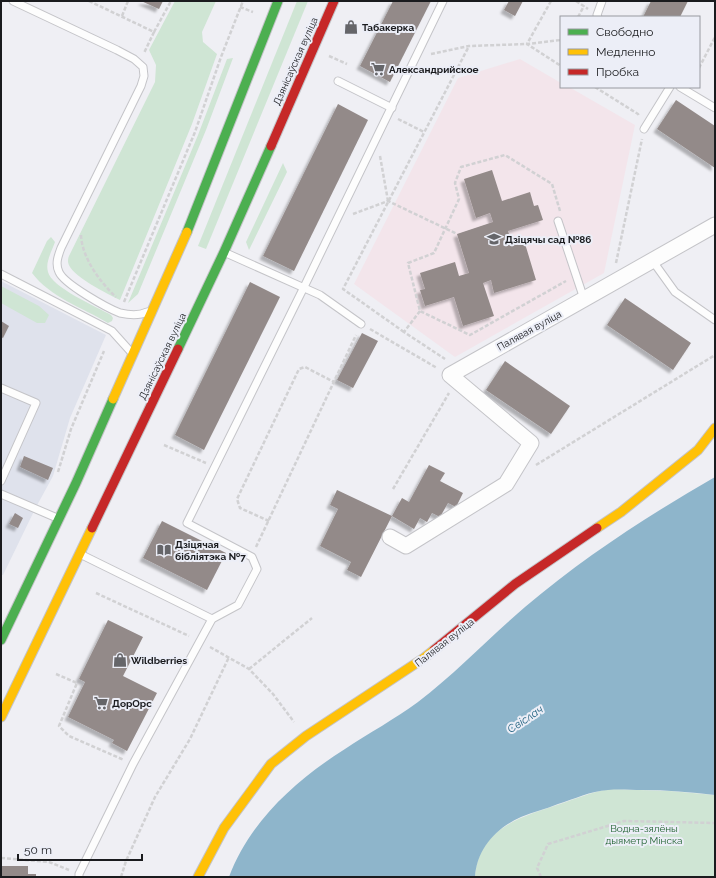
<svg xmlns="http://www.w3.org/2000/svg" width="716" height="878" font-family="Raleway,sans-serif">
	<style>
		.built { fill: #dfe2ec }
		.education { fill: #f3e5eb }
		.green { fill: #cfe5d4 }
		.water { fill: #8eb5cb }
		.building { fill: #938a89; filter: url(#shadow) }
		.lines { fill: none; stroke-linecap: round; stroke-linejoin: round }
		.lane-casing { stroke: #c4c4c8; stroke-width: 9 }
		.street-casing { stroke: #c4c4c8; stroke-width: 17 }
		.fast-casing { stroke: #c4c4c8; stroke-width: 11 }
		.slow-casing { stroke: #c4c4c8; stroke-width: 11 }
		.jam-casing { stroke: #c4c4c8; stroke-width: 11 }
		.path { stroke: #d1d1d3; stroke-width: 2.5; stroke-dasharray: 4 2; stroke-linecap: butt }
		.lane { stroke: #fdfdfd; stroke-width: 7 }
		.street { stroke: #fdfdfd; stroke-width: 15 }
		.fast { stroke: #4caf50; stroke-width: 9 }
		.slow { stroke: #ffc107; stroke-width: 9 }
		.jam { stroke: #c62828; stroke-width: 9 }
		.labels { text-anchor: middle; stroke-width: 4; stroke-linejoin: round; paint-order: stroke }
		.poi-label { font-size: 10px; font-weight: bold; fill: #1a1b1e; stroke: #eceef7; text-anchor: start }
		.street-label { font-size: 10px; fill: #1a1b1e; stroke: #eceef7 }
		.park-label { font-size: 10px; fill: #236434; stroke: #eceef7 }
		.water-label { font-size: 11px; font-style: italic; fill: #1b5e7d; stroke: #eceef7 }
	</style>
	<defs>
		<filter id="shadow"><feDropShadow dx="-3.5" dy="3.5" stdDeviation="1" flood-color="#0004"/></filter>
	</defs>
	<rect width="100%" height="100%" fill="#efeff4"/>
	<path class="built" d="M1 281 106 335 70 418 53 476 35 509 3 575H1Z"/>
	<path class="education" d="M520 59 561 83V87H569L635 125 604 273 455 357 354 284 458 78Z"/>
	<g class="green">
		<path d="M175 1H216L202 32 203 42 217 54 192 124 120 300C108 294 70 276 68 262 68 260 68 258 69 256L155 82 156 65 149 50Z"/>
		<path d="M297 1H308L206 249 198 246Z"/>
		<path d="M233 58 206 130 138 294 128 303 198 135 227 59Z"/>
		<path d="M283 163 287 172 249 250 246 242Z"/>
		<path d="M51 237 55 242C52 251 45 262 48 272 51 287 97 307 111 315L113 318 112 321 108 323C83 308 50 297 32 273L47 241Z"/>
		<path d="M1 286 39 306 49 315 45 323H37L1 303Z"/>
		<path d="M610 789 670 791 715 795V877H475C478 828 521 817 560 804 578 798 591 792 610 789Z"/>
	</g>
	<path class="water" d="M715 477V795C691 792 666 790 642 790 631 790 619 789 608 790 590 791 575 799 558 804 546 809 533 812 521 817 495 829 477 849 475 877H229C250 821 296 780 345 749 369 733 395 719 418 702 456 673 489 638 525 607 584 557 649 515 715 477Z"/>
	<g class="building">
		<path d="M141 1H163L159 9Z"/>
		<path d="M393 1H431L390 82 360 66Z"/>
		<path d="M509 1H523L515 16 504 10Z"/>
		<path d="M651 1H688L680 17H643Z"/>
		<path d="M676 100 715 126V168L657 129Z"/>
		<path d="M338 104 368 120 294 271 263 256Z"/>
		<path d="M492 170 502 201 530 192 534 206 538 205 543 220 508 231 511 241 523 237 536 280 494 293 491 280 483 283 494 316 463 326 454 297 425 306 420 290 425 289 420 273 455 262 459 276 469 273 457 234 493 222 490 213 476 218 464 179Z"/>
		<path d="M250 282 280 297 204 450 175 435Z"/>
		<path d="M625 298 691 343 673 370 607 325Z"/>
		<path d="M1 321 9 326 3 338 1 337Z"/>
		<path d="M362 333 378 341 353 388 337 380Z"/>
		<path d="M505 361 570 406 551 434 486 390Z"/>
		<path d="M24 456 53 468 48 480 20 467Z"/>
		<path d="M429 465 445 473 440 481 463 493 456 507 448 503 440 517 432 513 427 522 420 518 414 529 392 516 402 498 409 502Z"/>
		<path d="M337 490 392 516 361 577 347 570 351 562 320 546 338 509 330 505Z"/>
		<path d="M15 513 23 518 18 528 9 524Z"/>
		<path d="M162 521 226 553 207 590 143 558Z"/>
		<path d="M108 620 143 637 123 676 157 693 127 751 112 743 114 740 68 717 85 682 79 679Z"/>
		<path d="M1 866H28V874H36V877H1Z"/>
	</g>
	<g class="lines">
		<defs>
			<g id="lane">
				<path d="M13 1 117 50 134 59 143 67 144 76 141 86 61 248C58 256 55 264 59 272 64 284 107 308 120 313 129 315 139 316 147 312"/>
				<path d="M598 17 597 15 602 1"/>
				<path d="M338 81 392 108"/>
				<path d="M680 87 715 108"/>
				<path d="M644 129 670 87"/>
				<path d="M558 221 584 299"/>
				<path d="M226 253 320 295 361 324"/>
				<path d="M652 260 675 292 715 320"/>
				<path d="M1 274 112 331 130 351"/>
				<path d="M1 388 36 403 1 481"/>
				<path d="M1 494 57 518"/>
				<path d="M82 555 212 619"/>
				<path d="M79 877V874L133 764 212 619 238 605 257 569 252 557 187 523 304 287 443 1"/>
			</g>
			<path id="street" d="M390 537 406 546 506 484 531 443 450 375 715 225"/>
			<g id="fast">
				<path d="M187 232 278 1"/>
				<path d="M178 349 224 252 271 146"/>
				<path d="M1 640 76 483 113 399"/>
			</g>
			<g id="slow">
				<path d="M113 399 187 232"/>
				<path d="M597 528 621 512 698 450 715 428"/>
				<path d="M1 717 92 528"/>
				<path d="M198 877 224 828 271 764 306 736 424 658 434 650"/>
			</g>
			<g id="jam">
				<path d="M271 146 334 1"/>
				<path d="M92 528 178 349"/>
				<path d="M434 650 515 584 597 528"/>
			</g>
		</defs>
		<use href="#lane" class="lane-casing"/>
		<use href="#street" class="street-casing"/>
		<use href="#fast" class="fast-casing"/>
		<use href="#slow" class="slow-casing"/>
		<use href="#jam" class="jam-casing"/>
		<g class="path">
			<path d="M89 1 154 32 144 53"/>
			<path d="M551 1 527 44 561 66"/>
			<path d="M576 1 588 9"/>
			<path d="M240 7 253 12"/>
			<path d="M122 16 128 1"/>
			<path d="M578 17 584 6"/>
			<path d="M154 32 171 1"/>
			<path d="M431 54 469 46 527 44 561 40"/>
			<path d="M329 56 347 64"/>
			<path d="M699 68 715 37"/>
			<path d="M595 87 638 114 639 117"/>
			<path d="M398 119 424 132"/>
			<path d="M380 156 388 201"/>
			<path d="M560 211 552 184 505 155 461 167 455 183 459 199 434 253 408 263 420 311 470 335 566 281"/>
			<path d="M353 214 388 201 457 234"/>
			<path d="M81 235C82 258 100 282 116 297"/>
			<path d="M616 263 642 139"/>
			<path d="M124 302 195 132 221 57 243 1"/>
			<path d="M420 311 404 332 445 359"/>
			<path d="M370 329 437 368"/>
			<path d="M404 332 343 289 469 46"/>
			<path d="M164 445 206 463"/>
			<path d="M536 465 715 355"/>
			<path d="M58 472 71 429 104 351"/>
			<path d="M393 489 449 393"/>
			<path d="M269 521 240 508 237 499 299 369 305 367 334 382"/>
			<path d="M256 547 356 335"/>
			<path d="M96 593 189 636"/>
			<path d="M210 647 249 669 273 694 294 722"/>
			<path d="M249 669 312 618"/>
			<path d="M56 674 77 683 59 726 69 736 124 760"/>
			<path d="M1 858 49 862 69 870"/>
			<path d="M121 877 126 861 155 797 190 739 229 657"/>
			<path d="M541 877 537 868 548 844 624 821 715 823"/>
		</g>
		<use href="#lane" class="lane"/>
		<use href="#street" class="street"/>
		<use href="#fast" class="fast"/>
		<use href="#slow" class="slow"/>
		<use href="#jam" class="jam"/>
	</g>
	<defs>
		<symbol id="shop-bare" viewBox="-9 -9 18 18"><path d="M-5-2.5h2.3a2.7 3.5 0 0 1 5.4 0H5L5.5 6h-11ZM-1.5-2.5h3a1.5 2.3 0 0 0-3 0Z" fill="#656569" stroke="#eceef7" stroke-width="2.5" paint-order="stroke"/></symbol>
		<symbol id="supermarket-bare" viewBox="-9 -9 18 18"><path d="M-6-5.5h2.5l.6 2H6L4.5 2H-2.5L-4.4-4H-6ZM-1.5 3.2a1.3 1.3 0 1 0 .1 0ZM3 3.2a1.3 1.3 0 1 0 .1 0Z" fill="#656569" stroke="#eceef7" stroke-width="2.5" paint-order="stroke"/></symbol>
		<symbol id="school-bare" viewBox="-9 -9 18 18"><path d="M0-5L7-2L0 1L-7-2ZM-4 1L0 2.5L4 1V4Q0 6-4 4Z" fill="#656569" stroke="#eceef7" stroke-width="2.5" paint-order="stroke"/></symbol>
		<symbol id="library-bare" viewBox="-9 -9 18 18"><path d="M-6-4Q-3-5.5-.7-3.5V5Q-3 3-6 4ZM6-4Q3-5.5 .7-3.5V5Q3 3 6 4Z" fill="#656569" stroke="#eceef7" stroke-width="2.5" paint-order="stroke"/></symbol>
	</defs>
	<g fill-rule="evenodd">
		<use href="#shop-bare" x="341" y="17" width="20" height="20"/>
		<use href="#supermarket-bare" x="368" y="59" width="20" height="20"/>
		<use href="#school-bare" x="484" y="229" width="20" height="20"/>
		<use href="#library-bare" x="154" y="540" width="20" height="20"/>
		<use href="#shop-bare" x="110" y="650" width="20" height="20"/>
		<use href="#supermarket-bare" x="91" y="693" width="20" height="20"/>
	</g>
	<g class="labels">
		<g class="poi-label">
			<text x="362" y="31">Табакерка</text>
			<text x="389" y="73">Александрийское</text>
			<text x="505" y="243">Дзіцячы сад №86</text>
			<text x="175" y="548">Дзіцячая<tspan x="175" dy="12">бібліятэка №7</tspan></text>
			<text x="131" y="664">Wildberries</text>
			<text x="112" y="707">ДорОрс</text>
		</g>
		<g class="street-label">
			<text transform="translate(295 61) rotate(-66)" y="4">Дзянісаўская вуліца</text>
			<text transform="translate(529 330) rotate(-29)" y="4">Палявая вуліца</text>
			<text transform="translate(162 356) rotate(-64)" y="4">Дзянісаўская вуліца</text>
			<text transform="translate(444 642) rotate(-38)" y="4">Палявая вуліца</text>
		</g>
		<g class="park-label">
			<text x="644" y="832">Водна-зялёны<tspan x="644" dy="12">дыяметр Мінска</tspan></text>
		</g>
		<g class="water-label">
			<text transform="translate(525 719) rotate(-34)" y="4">Свіслач</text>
		</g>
	</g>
	<rect width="716" height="878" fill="none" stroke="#1a1b1e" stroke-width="4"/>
	<rect x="560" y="16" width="140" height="72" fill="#eceef7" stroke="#989aa0"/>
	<rect x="568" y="29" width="20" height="6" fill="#4caf50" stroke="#989aa0"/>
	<text x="596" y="36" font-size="12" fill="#1a1b1e">Свободно</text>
	<rect x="568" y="49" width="20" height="6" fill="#ffc107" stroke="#989aa0"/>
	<text x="596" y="56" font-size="12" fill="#1a1b1e">Медленно</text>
	<rect x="568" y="69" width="20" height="6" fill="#c62828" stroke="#989aa0"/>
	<text x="596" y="76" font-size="12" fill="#1a1b1e">Пробка</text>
	<path d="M18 854v6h124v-6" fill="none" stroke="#1a1b1e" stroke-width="2"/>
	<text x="24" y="854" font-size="12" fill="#1a1b1e" stroke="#eceef7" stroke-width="3" paint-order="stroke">50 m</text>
</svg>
